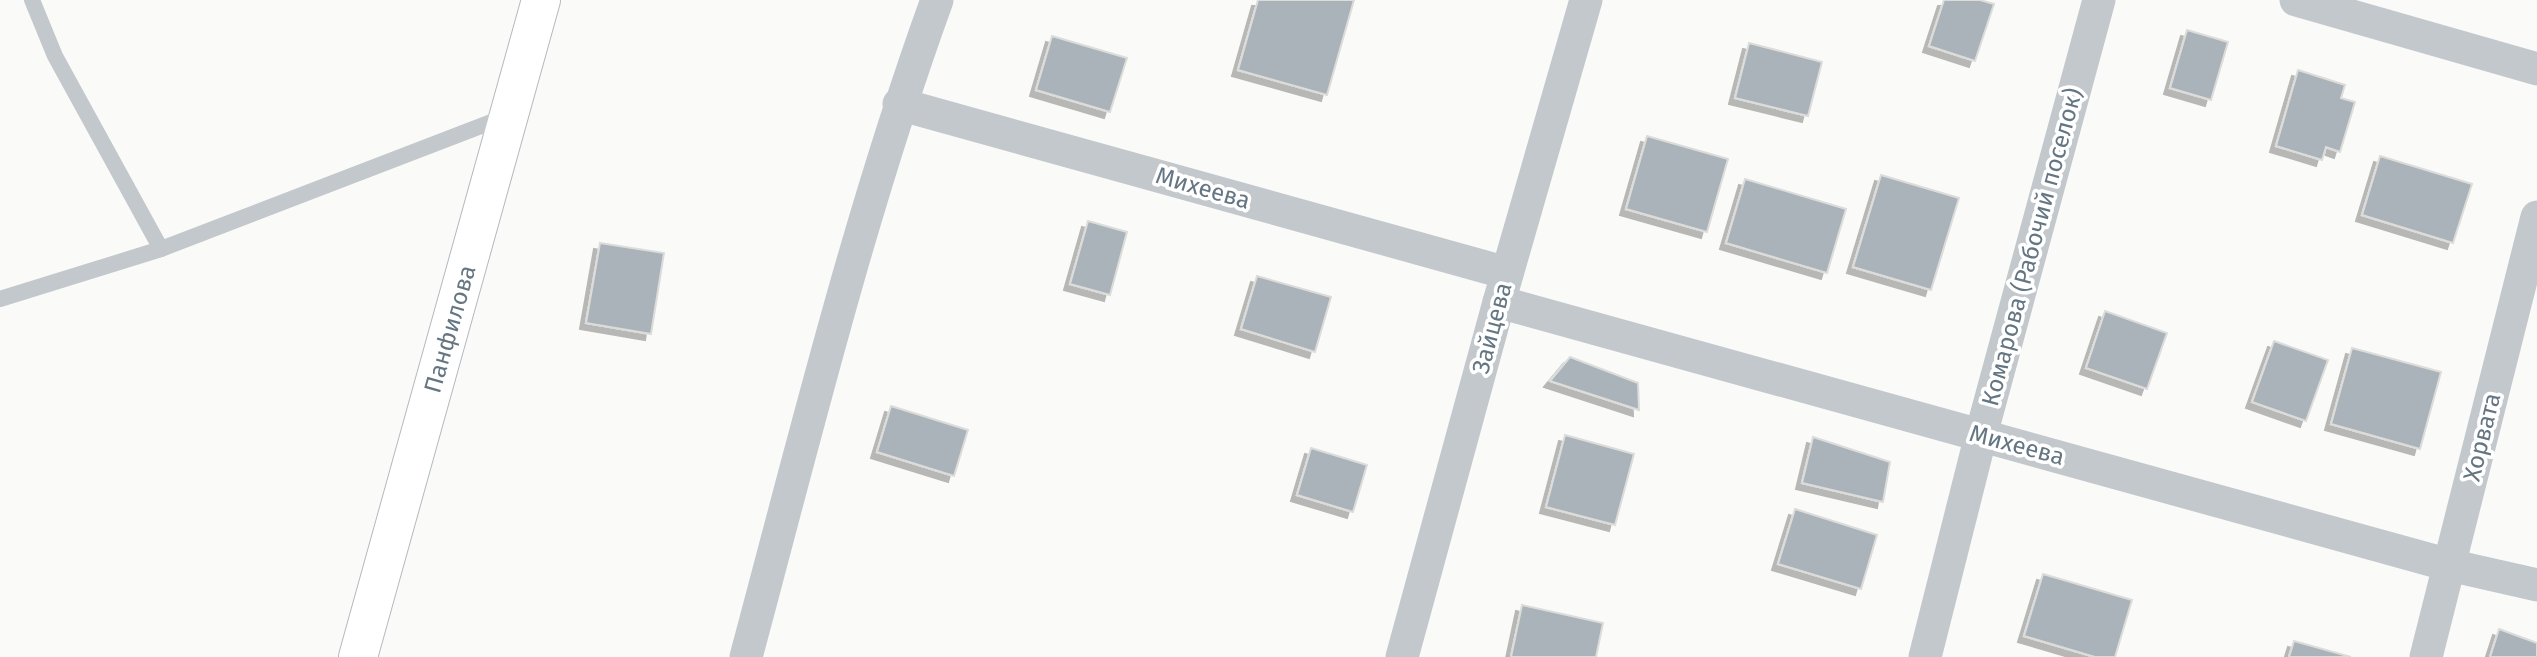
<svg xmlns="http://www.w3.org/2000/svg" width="2537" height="657" font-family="'Fira Sans',sans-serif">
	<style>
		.building { fill: #aab3b9; stroke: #dcdcda; stroke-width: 2; filter: url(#shadow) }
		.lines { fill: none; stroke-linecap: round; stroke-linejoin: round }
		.secondary-casing { stroke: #b3babf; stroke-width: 40 }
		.lane { stroke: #c3c8cc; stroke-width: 16 }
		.street { stroke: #c3c8cc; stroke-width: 33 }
		.secondary { stroke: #fff; stroke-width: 38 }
		.labels { text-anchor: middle; stroke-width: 7; stroke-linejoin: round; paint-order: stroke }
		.street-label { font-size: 24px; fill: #657683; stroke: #fff }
	</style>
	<defs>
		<filter id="shadow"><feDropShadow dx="-6" dy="6" stdDeviation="0" flood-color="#0004"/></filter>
	</defs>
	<rect width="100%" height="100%" fill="#fafaf8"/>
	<g class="building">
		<path d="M1258 0H1354L1327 95 1238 70Z"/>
		<path d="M1944 0H1980L1994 4 1975 61 1929 46Z"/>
		<path d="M2187 30 2228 42 2211 100 2170 88Z"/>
		<path d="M1052 36 1127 58 1110 112 1036 90Z"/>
		<path d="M1749 43 1822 62 1808 116 1735 98Z"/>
		<path d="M2298 70 2345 85 2341 98 2355 102 2340 152 2326 147 2322 160 2276 146Z"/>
		<path d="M1647 136 1728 159 1707 232 1626 209Z"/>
		<path d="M2380 156 2472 184 2453 243 2362 215Z"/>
		<path d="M1881 175 1959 198 1931 290 1853 267Z"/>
		<path d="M1745 179 1846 209 1827 273 1726 243Z"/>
		<path d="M1088 221 1127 232 1110 295 1070 284Z"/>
		<path d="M600 243 664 253 651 334 586 323Z"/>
		<path d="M1257 276 1331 297 1315 352 1241 329Z"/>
		<path d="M2105 311 2167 333 2147 389 2086 368Z"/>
		<path d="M2274 341 2328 360 2306 421 2252 402Z"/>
		<path d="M2352 348 2441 372 2420 449 2331 424Z"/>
		<path d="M1570 357 1638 383 1639 410 1550 381Z"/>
		<path d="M891 406 968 430 954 476 877 452Z"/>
		<path d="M1565 435 1634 454 1615 525 1546 507Z"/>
		<path d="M1813 437 1890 462 1883 502 1802 483Z"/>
		<path d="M1311 448 1367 465 1353 512 1297 495Z"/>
		<path d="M1795 509 1877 535 1861 589 1778 564Z"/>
		<path d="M2043 574 2132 600 2115 657H2095L2024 636Z"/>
		<path d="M1522 605 1603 623 1596 657H1511Z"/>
		<path d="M2499 629 2537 643V657H2490Z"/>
		<path d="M2294 641 2351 657H2289Z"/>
	</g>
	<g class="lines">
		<defs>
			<path id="secondary" d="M358 657 541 0"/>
		</defs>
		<use href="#secondary" class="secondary-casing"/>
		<g class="lane">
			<path d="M32 0 55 56 161 249"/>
			<path d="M0 299 161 249 507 116"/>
		</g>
		<g class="street">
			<path d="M2296 0 2537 69"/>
			<path d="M899 104 1507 273"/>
			<path d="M1499 302 2449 565 2537 585"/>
			<path d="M746 657C805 437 859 215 937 0"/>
			<path d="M1402 657 1499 302 1586 0"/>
			<path d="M1925 657 1981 435 2099 0"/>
			<path d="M2426 657 2537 217"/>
		</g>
		<use href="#secondary" class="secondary"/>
	</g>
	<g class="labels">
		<g class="street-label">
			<text transform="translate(1203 188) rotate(16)" y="8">Михеева</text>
			<text transform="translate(2032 247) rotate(-75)" y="8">Комарова (Рабочий поселок)</text>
			<text transform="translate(1492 328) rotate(-75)" y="8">Зайцева</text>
			<text transform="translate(450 329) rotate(-74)" y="8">Панфилова</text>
			<text transform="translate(2482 437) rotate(-76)" y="8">Хорвата</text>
			<text transform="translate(2017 445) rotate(15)" y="8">Михеева</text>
		</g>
	</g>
</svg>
